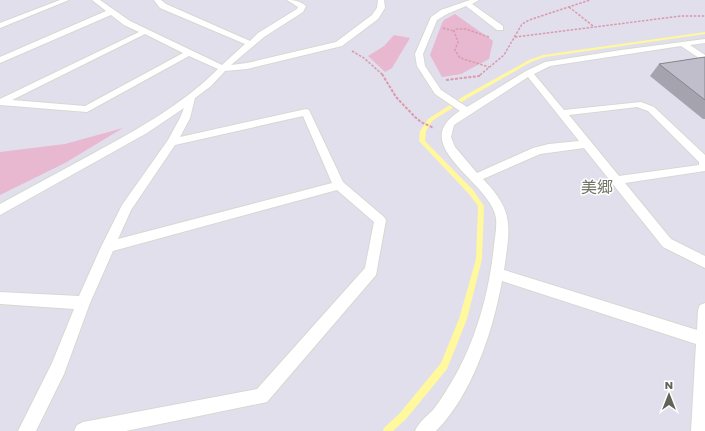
<svg xmlns="http://www.w3.org/2000/svg" width="705" height="431" font-family="Poppins,'Noto Sans JP',sans-serif">
	<style>
		.green { fill: #e7b8d0 }
		.lines { fill: none; stroke-linecap: round; stroke-linejoin: round }
		.stream { fill: #fff89c; fill-rule: evenodd }
		.minor-casing { stroke: #d7d8d0; stroke-width: 2 }
		.path-far1 { stroke: #da9aaa; stroke-width: 1.5; stroke-dasharray: 2.5 1.5; stroke-linecap: butt }
		.path { stroke: #da9aaa; stroke-width: 2; stroke-dasharray: 3 1.5; stroke-linecap: butt }
		.minor { fill: #fff; fill-rule: evenodd }
		.wall { fill: #a5a3ae }
		.building { fill: #c0beca; stroke: #86858d }
		.labels { text-anchor: middle; stroke-width: 3; stroke-linejoin: round; paint-order: stroke }
		.quarter-label { font-size: 16px; fill: #747469; stroke: #fff }
	</style>
	<rect width="100%" height="100%" fill="#e2dfed"/>
	<g class="green">
		<path d="M455 14 493 41 489 59 461 74 442 77 430 55 442 23 444 20Z"/>
		<path d="M394 35 410 38 392 68 385 72 368 56 384 46Z"/>
		<path d="M123 128 65 163 0 195V152L65 144Z"/>
	</g>
	<g class="lines">
		<path class="stream" d="M705 32V34L545 57 531 62 468 98 432 121 426 131 425 141 473 190 484 206 482 259 467 319 447 369 406 419 393 431H383L384 428 400 413 441 363 459 319 476 259 478 206 469 194 419 141 420 131 428 119 464 96 529 60 543 55Z"/>
		<defs>
			<g id="minor">
				<path d="M60 0H69L0 28V23Z"/>
				<path d="M92 0H100L130 21 222 65 245 44 160 8 154 0H161L166 4 250 41 258 33 297 9 298 7 287 0C294 0 300 1 306 6L303 12 264 37 231 65 247 63 336 42 372 15 377 8 378 0H384L385 8 378 19 342 46 247 69 225 71 211 86 195 98 190 118 180 137 306 109 309 110 343 182 384 217 386 220 376 275 267 402 126 431H74L77 425 83 422 257 389 365 268 374 222 337 190 113 251 90 303 64 374 36 431H18L52 363 74 309 0 304V292L79 296 101 247 122 205 168 140 180 118 184 108 147 133 0 215V204C31 187 63 170 94 153 138 129 182 105 218 69L189 56 87 112 0 105V99L139 32 124 25 111 15 0 63V57L106 11ZM145 34 183 53 85 106 12 100ZM303 116 332 183 118 239 131 210 175 145Z"/>
				<path d="M470 0H479L472 4 503 26V30H497L466 6 447 14 437 20 423 54 425 66 441 90 467 107 526 71 545 62 621 50 705 39V43L690 45 705 55V62L681 46 550 66 534 74 564 110 641 102 654 107 705 155V171L625 183 671 239 705 256V268L663 247 584 148 540 154 483 179C515 212 510 227 504 270L697 330 698 310 700 305 705 303V431H691L696 344 502 281C493 331 472 395 436 431H415C419 422 426 417 433 410 438 404 442 397 446 391 474 348 489 296 494 245 495 237 497 227 496 218 491 182 405 145 460 111L435 94 417 66 415 54 431 17 441 10ZM528 77 579 141 549 144 533 148 477 173 455 147 451 137 454 125ZM637 107 648 111 699 162V165L619 176 569 115Z"/>
			</g>
		</defs>
		<use href="#minor" class="minor-casing"/>
		<g class="path-far1">
			<path d="M569 7 593 26"/>
			<path d="M443 28 454 31"/>
			<path d="M489 37 466 29H456L454 31 458 42 455 50 460 58 489 67"/>
			<path d="M515 37 681 16H705"/>
			<path d="M352 51 364 58 383 75"/>
			<path d="M480 75 504 55 522 24 529 20 590 0"/>
		</g>
		<g class="path">
			<path d="M382 74 396 97 415 117 421 122 434 128"/>
			<path d="M446 80 479 76 481 74"/>
		</g>
		<use href="#minor" class="minor"/>
	</g>
	<path class="wall" d="M705 57V119H703L650 76 659 64Z"/>
	<path class="building" d="M705 57V100L659 64Z"/>
	<g class="labels">
		<g class="quarter-label">
			<text x="597" y="193">美郷</text>
		</g>
	</g>
	<g transform="translate(669 395)" stroke="#ffffff" stroke-width="3" paint-order="stroke">
	<path d="M0-3L7 15L0 10L-7 15Z" fill="#616258"/>
	<text y="-6" font-size="11" font-weight="bold" text-anchor="middle" fill="#616258">N</text>
	</g>
</svg>
